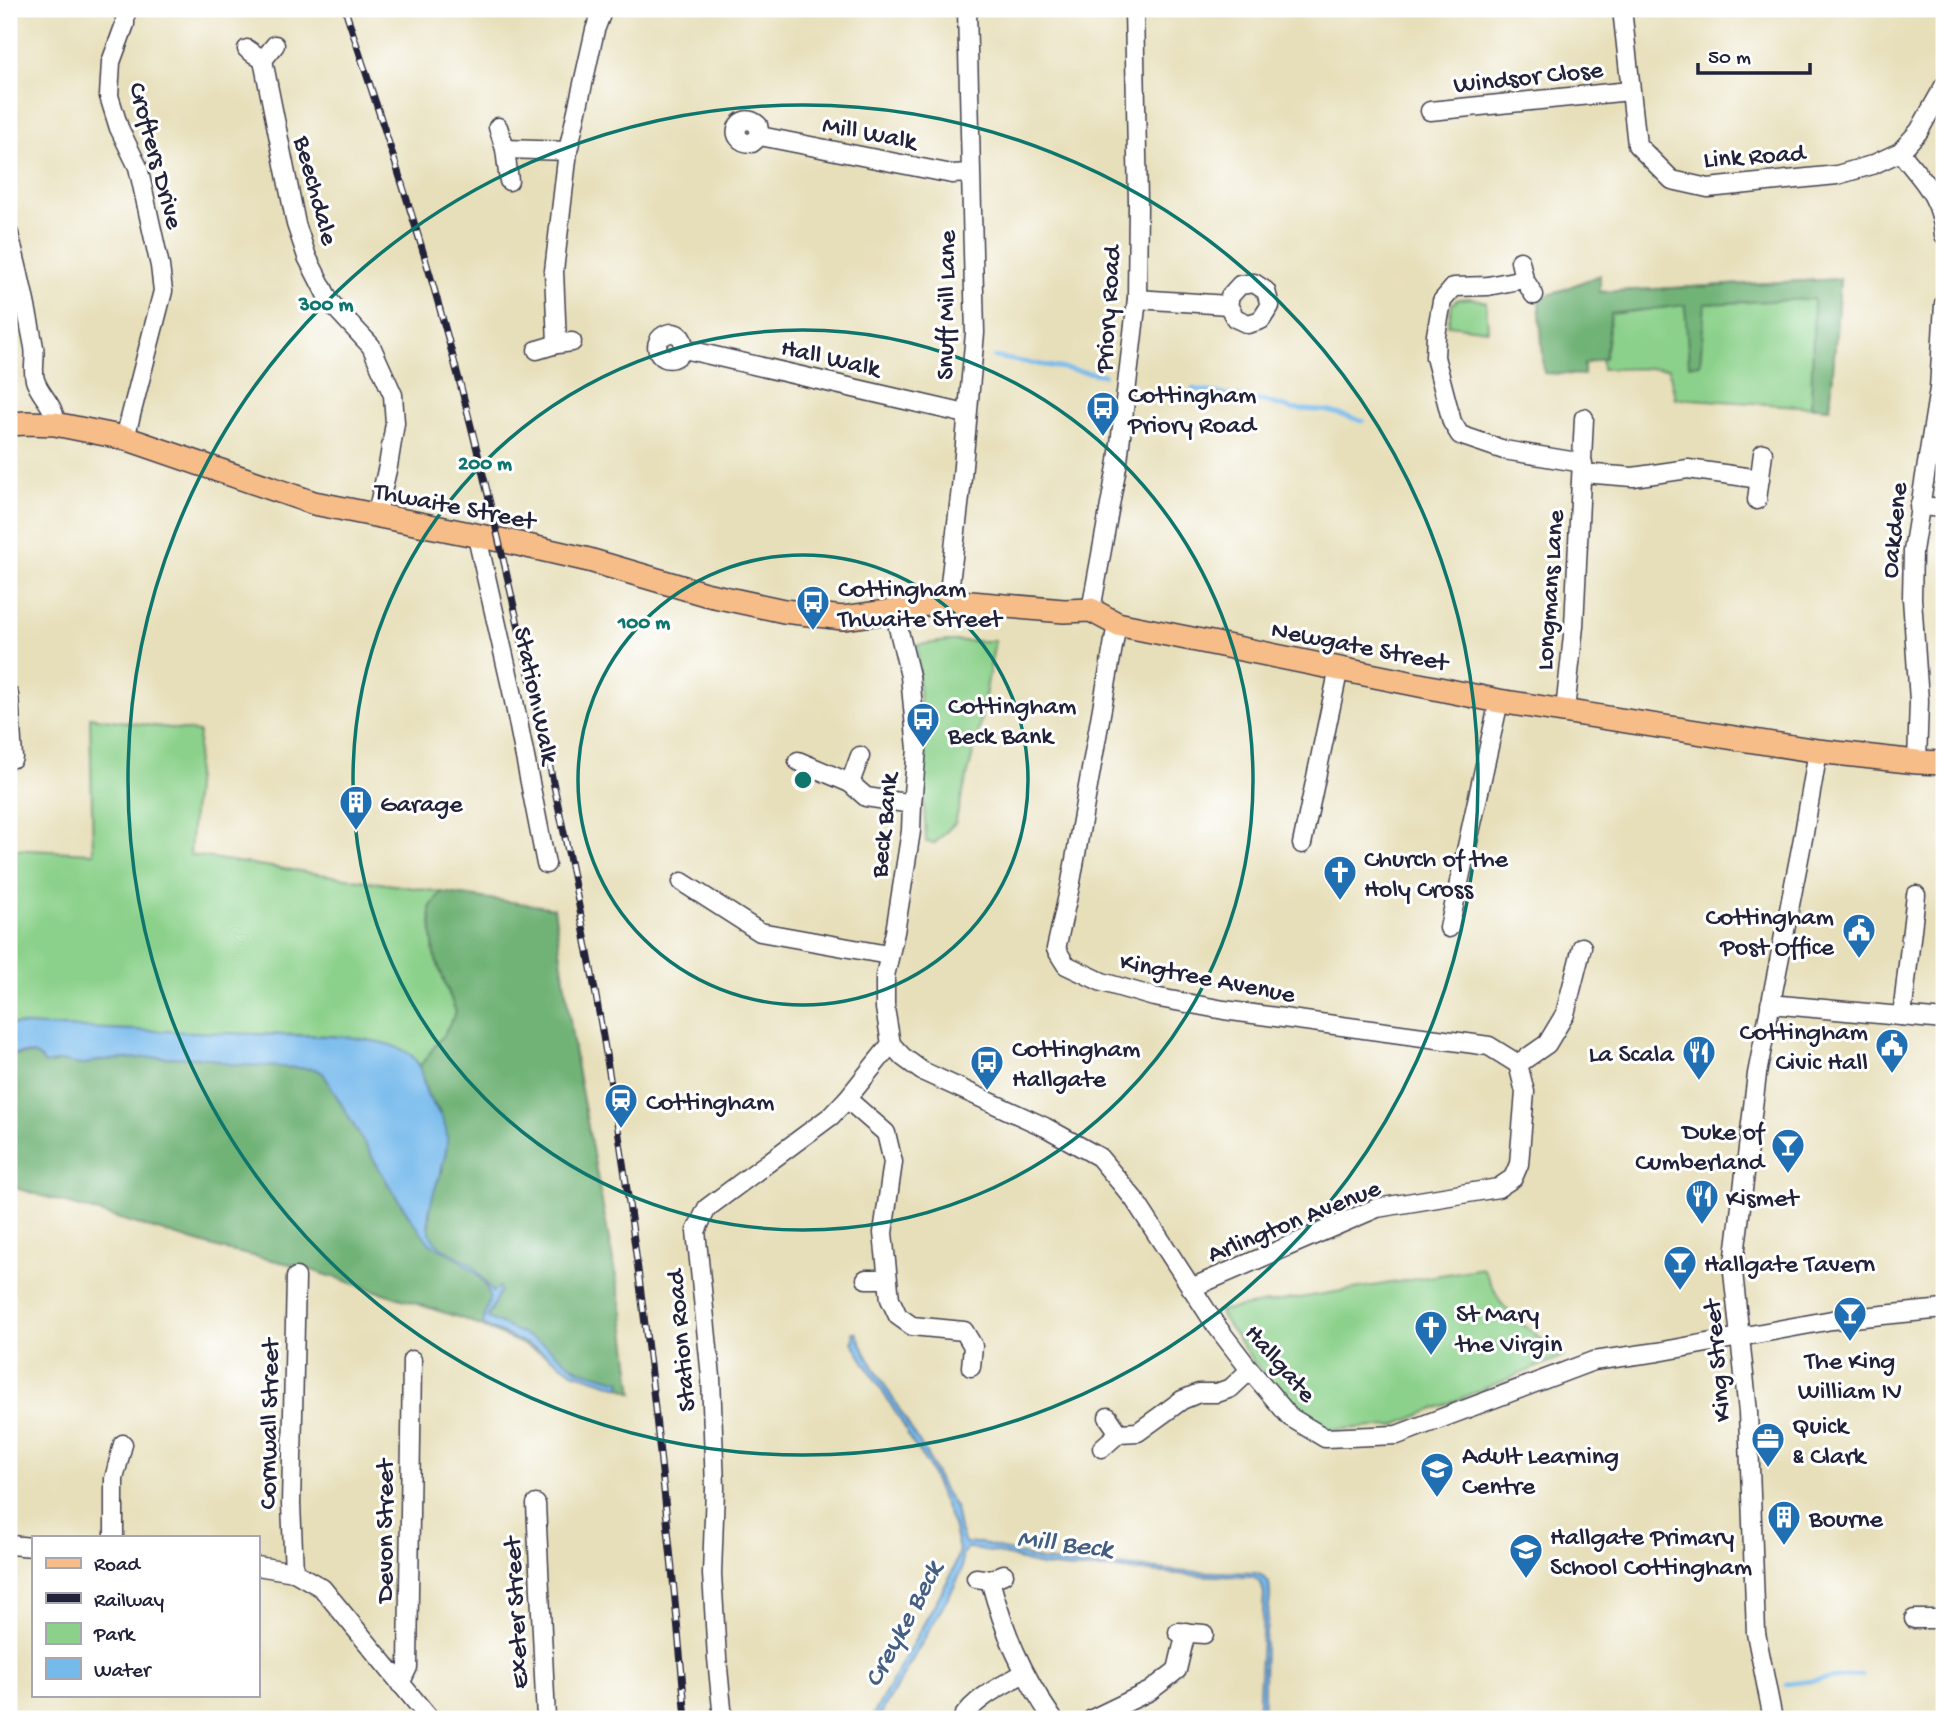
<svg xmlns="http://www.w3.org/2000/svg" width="1953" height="1728" font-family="'Gochi Hand',sans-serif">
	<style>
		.green { fill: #8cd18b; stroke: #577a63; stroke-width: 2 }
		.forest { fill: #71b377; stroke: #4a6a59; stroke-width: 2 }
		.water { fill: #76baec; stroke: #4c6e94; stroke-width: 2 }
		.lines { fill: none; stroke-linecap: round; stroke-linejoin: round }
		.stream { stroke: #76baec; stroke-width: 4.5 }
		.minor-casing { stroke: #403e4e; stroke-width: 21 }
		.major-casing { stroke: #403e4e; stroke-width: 26 }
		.minor { stroke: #fff; stroke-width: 18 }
		.major { stroke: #f7bd88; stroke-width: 23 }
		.rail-casing { stroke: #22223b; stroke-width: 7 }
		.rail { stroke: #fff; stroke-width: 4.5; stroke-dasharray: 13; stroke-linecap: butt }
		.ring { fill: none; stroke: #0f766e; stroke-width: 3.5 }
		.labels { text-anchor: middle; stroke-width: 6; stroke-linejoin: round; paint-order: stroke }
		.street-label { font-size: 26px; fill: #22223b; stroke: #fff }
		.poi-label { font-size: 26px; fill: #22223b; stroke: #fff; text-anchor: start }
		.water-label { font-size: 28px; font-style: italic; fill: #445f82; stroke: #fff }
		.centre { fill: #0f766e; stroke: #fff; stroke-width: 3.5 }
		.ring-label { font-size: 21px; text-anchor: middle; font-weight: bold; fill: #0f766e; stroke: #fff; stroke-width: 6; stroke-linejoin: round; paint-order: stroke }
	</style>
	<rect width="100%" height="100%" fill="#fff"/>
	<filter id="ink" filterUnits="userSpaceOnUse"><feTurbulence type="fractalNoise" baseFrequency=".0143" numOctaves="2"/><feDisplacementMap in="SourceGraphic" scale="14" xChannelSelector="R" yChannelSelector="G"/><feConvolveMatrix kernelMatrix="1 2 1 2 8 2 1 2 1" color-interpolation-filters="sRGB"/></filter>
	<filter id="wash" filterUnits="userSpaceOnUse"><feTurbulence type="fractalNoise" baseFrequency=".00686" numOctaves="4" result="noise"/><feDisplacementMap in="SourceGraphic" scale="28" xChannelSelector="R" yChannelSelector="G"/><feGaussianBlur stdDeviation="1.57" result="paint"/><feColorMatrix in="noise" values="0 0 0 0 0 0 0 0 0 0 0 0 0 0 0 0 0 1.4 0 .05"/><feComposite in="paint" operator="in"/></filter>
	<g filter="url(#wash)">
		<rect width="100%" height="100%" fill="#e7dfba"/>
		<g class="green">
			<path d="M1840 279 1830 408 1675 398 1669 368 1602 369 1599 292Z"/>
			<path d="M1472 298 1486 302 1488 330 1448 325 1452 304 1458 299Z"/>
			<path d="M948 641H995L978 734 955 823 935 843 926 842 917 645Z"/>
			<path d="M90 717 199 732 190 855 441 892 430 909 434 954 456 1012 444 1034 420 1066 412 1056 381 1043 333 1036 77 1029 9 1024V849L93 853Z"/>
			<path d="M1483 1268 1501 1303 1517 1320 1564 1356 1393 1426 1324 1430 1294 1410 1255 1364 1218 1311Z"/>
		</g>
		<g class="forest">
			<path d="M1600 275V292L1840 279 1830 408 1811 406 1814 299 1705 304 1700 364 1689 365 1685 305 1611 314 1605 358 1584 364V375L1544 373 1539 299Z"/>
			<path d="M441 892 554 908 576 1063 623 1314 633 1393 467 1320 299 1266 221 1249 9 1186V1055L33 1054 52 1064 61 1061 81 1065 102 1060 161 1057 208 1058 229 1064 315 1069 323 1073 390 1187 412 1220 430 1233 429 1224 431 1198 443 1169 441 1114 427 1094 420 1066 444 1034 456 1012 434 954 430 908Z"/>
		</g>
		<g class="water">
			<path d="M9 1024C69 1028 129 1030 190 1032 220 1033 250 1034 281 1035 316 1036 382 1034 411 1055 423 1065 421 1080 427 1094 434 1109 446 1118 447 1136 450 1166 416 1215 433 1239 438 1246 447 1251 454 1255V1256L430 1244 412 1220 390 1187 323 1073 315 1069 229 1064 208 1058 161 1057 102 1060 81 1065 61 1061 45 1064C38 1051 22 1052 9 1055Z"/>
			<path d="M456 1255 472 1265 493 1292 499 1287 500 1292 488 1316V1318L544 1344 577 1369 621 1381 620 1387 573 1372 538 1349 483 1325C483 1315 489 1306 489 1297 488 1280 467 1265 455 1257Z"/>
			<path d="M853 1332H856L866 1354 932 1464 940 1484 955 1507 958 1525 965 1543H981L1043 1561 1090 1566 1137 1567 1177 1571 1255 1573 1263 1576 1269 1583 1270 1596 1265 1641 1263 1719H1258L1264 1593 1261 1583 1253 1577 1190 1575 1114 1569H1076L1041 1566 998 1553 967 1548 962 1555V1569L954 1587 878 1719H871L953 1571 959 1550 953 1525 928 1465 907 1435V1431L852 1342 854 1340Z"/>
		</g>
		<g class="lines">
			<g class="stream">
				<path d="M994 357 1104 375"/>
				<path d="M1193 389 1268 402 1292 409 1328 411 1363 421"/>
				<path d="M1786 1684 1862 1675"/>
			</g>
		</g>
	</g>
	<g filter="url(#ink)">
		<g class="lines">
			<defs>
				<g id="minor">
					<path d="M1622 9 1637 145 1672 180 1708 188 1837 175 1872 165 1900 152 1919 131 1944 86"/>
					<path d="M247 49 263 60 275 45"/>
					<path d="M263 60 296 224 307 257 330 302 371 346 393 395 395 423 388 466 376 517"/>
					<path d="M1430 111 1630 91"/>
					<path d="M498 127 505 149 509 181"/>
					<path d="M760 136 752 143C725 143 738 108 758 125L760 136 952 174 970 173"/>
					<path d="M505 149 568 151"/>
					<path d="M1900 152C1923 181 1941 196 1944 235"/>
					<path d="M9 234C19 272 27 309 34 347 36 358 32 369 35 380 40 396 56 406 55 424"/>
					<path d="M1520 261 1524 279 1534 295"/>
					<path d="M1524 279 1488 286 1454 287 1442 301 1436 335 1435 357 1452 422 1460 435 1504 450 1583 463"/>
					<path d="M1137 299 1228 305 1230 296 1240 285 1254 283 1266 291 1270 306 1261 320 1248 324 1235 318 1228 305"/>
					<path d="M557 344 554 271 568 151 595 30 603 9"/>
					<path d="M684 349C679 358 668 363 660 354 647 336 684 320 684 349L966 414"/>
					<path d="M537 350 557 344 572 342"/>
					<path d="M125 438 163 291 160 266 138 167 119 128 109 96 111 62 125 24V9"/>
					<path d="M1582 473 1633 477 1688 469 1760 479"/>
					<path d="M1757 500 1763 453"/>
					<path d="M1919 506 1944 508"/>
					<path d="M477 537 512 691 546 864"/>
					<path d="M948 601 961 488 975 333 967 9"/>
					<path d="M1091 610 1118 461 1137 299 1138 202 1134 9"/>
					<path d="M1117 624 1071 882 1056 949 1066 965 1102 982 1154 997 1224 1010 1489 1046 1518 1064 1547 1044 1565 1014 1582 947"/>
					<path d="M9 695 13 758"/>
					<path d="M1565 711 1574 626 1584 418"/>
					<path d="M798 761 850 783 866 797 912 804"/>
					<path d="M1917 762 1919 701 1912 598 1913 551 1939 389 1944 304"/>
					<path d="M850 783 860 756"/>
					<path d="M1302 844 1339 668"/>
					<path d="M682 882 760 932 888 955"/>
					<path d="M1449 928 1499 701"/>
					<path d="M1770 1004 1944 1020"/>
					<path d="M1902 1016 1916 895"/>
					<path d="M891 1044 903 1057 922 1071 1045 1127 1099 1157 1134 1199 1215 1324 1250 1370 1290 1417 1325 1438 1397 1435 1593 1361 1658 1352 1832 1320 1944 1309"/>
					<path d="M891 1044 885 1008V976L895 932 911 831 912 804 917 749 910 676 894 611"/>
					<path d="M847 1099 886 1133 893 1162 883 1233 890 1299 898 1316 912 1326 964 1331 973 1346 971 1367"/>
					<path d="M866 1279H887"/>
					<path d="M1191 1288 1377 1208 1498 1188 1513 1178 1519 1164 1525 1092 1518 1064"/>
					<path d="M1108 1417 1119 1433"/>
					<path d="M1102 1448 1119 1433 1138 1432 1182 1400 1199 1393H1217L1231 1388 1250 1370"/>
					<path d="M536 1504 546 1719"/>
					<path d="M114 1537V1479L123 1444"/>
					<path d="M9 1545 33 1547"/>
					<path d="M257 1566 294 1572 322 1588 430 1719"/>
					<path d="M294 1572 291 1504 296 1277"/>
					<path d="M976 1578 990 1580 1004 1574"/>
					<path d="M990 1580C1004 1632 1022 1674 1053 1719"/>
					<path d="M1914 1619H1944"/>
					<path d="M1178 1632 1204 1634"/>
					<path d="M400 1684 408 1667 412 1360"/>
					<path d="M723 1719 717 1658 712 1574 715 1488 711 1377 696 1231 707 1208 831 1116 847 1099 891 1044"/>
					<path d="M962 1719C976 1697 1002 1686 1024 1673"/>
					<path d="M1092 1719 1150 1691 1177 1670 1186 1632"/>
					<path d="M1773 1719 1756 1633 1748 1412 1733 1272 1757 1074 1804 833 1818 751"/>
				</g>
				<path id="major" d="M9 424 27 423 55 424 125 438 314 503 510 542 589 560 705 594 784 611 843 618 894 611 931 603 948 601 1064 611 1091 610 1117 624 1499 701 1818 751 1917 762 1944 763"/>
			</defs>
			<use href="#minor" class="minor-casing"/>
			<use href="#major" class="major-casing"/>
			<use href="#minor" class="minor"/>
			<use href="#major" class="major"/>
			<defs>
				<path id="rail" d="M345 9C375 101 406 192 433 285 468 406 497 529 524 651 551 771 578 892 599 1013 640 1247 665 1483 686 1719"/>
			</defs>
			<use href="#rail" class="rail-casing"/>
			<use href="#rail" class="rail"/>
		</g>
	</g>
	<g class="ring">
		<circle cx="803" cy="780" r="225"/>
		<circle cx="803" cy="780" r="450"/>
		<circle cx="803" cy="780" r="675"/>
	</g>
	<defs>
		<symbol id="bus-pin" viewBox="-11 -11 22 30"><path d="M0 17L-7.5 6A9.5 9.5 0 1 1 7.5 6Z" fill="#1f6fb2" stroke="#fff"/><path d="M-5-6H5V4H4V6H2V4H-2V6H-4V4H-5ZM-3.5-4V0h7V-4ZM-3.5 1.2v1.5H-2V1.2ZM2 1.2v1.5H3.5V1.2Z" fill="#fff"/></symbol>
		<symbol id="building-pin" viewBox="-11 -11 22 30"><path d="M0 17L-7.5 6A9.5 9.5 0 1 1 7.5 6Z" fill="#1f6fb2" stroke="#fff"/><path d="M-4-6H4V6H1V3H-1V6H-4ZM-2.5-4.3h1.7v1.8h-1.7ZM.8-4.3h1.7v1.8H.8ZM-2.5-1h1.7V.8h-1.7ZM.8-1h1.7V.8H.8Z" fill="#fff"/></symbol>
		<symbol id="church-pin" viewBox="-11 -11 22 30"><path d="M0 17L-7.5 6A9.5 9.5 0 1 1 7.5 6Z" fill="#1f6fb2" stroke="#fff"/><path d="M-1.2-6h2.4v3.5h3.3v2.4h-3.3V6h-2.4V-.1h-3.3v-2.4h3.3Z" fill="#fff"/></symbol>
		<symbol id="civic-pin" viewBox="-11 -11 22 30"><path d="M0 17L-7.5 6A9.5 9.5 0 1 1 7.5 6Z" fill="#1f6fb2" stroke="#fff"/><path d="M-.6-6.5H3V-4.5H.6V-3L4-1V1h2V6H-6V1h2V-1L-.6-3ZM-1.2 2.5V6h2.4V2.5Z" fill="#fff"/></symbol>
		<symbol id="restaurant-pin" viewBox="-11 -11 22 30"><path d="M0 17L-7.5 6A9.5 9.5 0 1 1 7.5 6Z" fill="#1f6fb2" stroke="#fff"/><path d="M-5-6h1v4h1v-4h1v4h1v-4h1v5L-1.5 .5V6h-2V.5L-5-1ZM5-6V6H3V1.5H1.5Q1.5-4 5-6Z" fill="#fff"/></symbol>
		<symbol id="station-pin" viewBox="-11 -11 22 30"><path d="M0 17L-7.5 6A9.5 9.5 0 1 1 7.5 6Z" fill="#1f6fb2" stroke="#fff"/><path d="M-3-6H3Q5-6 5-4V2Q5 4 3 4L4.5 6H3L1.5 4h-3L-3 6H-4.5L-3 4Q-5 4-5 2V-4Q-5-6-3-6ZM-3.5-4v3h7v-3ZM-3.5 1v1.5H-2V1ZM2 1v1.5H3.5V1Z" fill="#fff"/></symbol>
		<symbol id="bar-pin" viewBox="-11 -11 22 30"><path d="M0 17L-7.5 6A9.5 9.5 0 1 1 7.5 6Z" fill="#1f6fb2" stroke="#fff"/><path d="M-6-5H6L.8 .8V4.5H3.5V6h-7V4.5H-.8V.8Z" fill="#fff"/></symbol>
		<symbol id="office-pin" viewBox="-11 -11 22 30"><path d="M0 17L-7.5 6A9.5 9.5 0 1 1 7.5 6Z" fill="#1f6fb2" stroke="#fff"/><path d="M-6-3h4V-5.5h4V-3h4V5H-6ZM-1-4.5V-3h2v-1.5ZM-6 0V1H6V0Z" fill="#fff"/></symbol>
		<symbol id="school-pin" viewBox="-11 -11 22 30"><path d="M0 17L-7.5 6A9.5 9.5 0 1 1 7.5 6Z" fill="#1f6fb2" stroke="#fff"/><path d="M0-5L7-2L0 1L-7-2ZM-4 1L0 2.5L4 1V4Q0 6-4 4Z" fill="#fff"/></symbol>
	</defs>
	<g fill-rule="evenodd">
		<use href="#bus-pin" x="1084" y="389" width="38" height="52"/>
		<use href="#bus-pin" x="794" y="583" width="38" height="52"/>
		<use href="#bus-pin" x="904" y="700" width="38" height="52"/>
		<use href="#building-pin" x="337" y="783" width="38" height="52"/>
		<use href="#church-pin" x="1321" y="853" width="38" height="52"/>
		<use href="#civic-pin" x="1840" y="911" width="38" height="52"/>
		<use href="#civic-pin" x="1873" y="1026" width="38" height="52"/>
		<use href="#restaurant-pin" x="1680" y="1033" width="38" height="52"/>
		<use href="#bus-pin" x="968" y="1043" width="38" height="52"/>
		<use href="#station-pin" x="602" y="1081" width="38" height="52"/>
		<use href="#bar-pin" x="1769" y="1126" width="38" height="52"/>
		<use href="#restaurant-pin" x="1683" y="1177" width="38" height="52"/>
		<use href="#bar-pin" x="1661" y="1243" width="38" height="52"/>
		<use href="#bar-pin" x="1831" y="1294" width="38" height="52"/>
		<use href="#church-pin" x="1412" y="1308" width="38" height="52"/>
		<use href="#office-pin" x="1749" y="1420" width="38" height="52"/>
		<use href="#school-pin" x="1418" y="1450" width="38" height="52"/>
		<use href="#building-pin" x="1765" y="1498" width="38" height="52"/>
		<use href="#school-pin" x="1507" y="1531" width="38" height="52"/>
	</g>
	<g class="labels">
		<g class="street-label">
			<text transform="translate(1528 75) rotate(-6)" y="9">Windsor Close</text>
			<text transform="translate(870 131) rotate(11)" y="9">Mill Walk</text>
			<text transform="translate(1754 154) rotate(-4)" y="9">Link Road</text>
			<text transform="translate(158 155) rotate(75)" y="9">Crofters Drive</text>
			<text transform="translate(318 190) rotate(75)" y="9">Beechdale</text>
			<text transform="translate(944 305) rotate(-89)" y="9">Snuff Mill Lane</text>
			<text transform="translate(1106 309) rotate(-86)" y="9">Priory Road</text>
			<text transform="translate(831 356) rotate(13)" y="9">Hall Walk</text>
			<text transform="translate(455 504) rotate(11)" y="9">Thwaite Street</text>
			<text transform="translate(1892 530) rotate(-84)" y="9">Oakdene</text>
			<text transform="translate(1548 590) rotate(-86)" y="9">Longmans Lane</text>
			<text transform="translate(1360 644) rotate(11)" y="9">Newgate Street</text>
			<text transform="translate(538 695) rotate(78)" y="9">Station Walk</text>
			<text transform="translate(882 825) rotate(-84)" y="9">Beck Bank</text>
			<text transform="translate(1208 976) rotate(11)" y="9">Kingtree Avenue</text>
			<text transform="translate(1293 1219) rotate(-22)" y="9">Arlington Avenue</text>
			<text transform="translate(679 1341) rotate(-95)" y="9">Station Road</text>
			<text transform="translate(1715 1361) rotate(-95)" y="9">King Street</text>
			<text transform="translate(1282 1362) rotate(49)" y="9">Hallgate</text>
			<text transform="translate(267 1424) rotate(-89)" y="9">Cornwall Street</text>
			<text transform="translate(383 1531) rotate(-90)" y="9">Devon Street</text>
			<text transform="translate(514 1613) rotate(-93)" y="9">Exeter Street</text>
		</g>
		<g class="poi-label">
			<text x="1128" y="402">Cottingham<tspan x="1128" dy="30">Priory Road</tspan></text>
			<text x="838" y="596">Cottingham<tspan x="838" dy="30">Thwaite Street</tspan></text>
			<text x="948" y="713">Cottingham<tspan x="948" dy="30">Beck Bank</tspan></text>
			<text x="380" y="811">Garage</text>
			<text x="1364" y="866">Church of the<tspan x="1364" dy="30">Holy Cross</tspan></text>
			<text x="1834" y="924" text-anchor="end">Cottingham<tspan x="1834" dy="30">Post Office</tspan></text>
			<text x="1868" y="1039" text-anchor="end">Cottingham<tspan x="1868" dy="30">Civic Hall</tspan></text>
			<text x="1012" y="1056">Cottingham<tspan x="1012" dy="30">Hallgate</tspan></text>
			<text x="1674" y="1061" text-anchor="end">La Scala</text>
			<text x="646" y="1109">Cottingham</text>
			<text x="1764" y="1139" text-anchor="end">Duke of<tspan x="1764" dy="30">Cumberland</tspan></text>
			<text x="1726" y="1205">Kismet</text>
			<text x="1704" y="1271">Hallgate Tavern</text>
			<text x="1456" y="1321">St Mary<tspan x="1456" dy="30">the Virgin</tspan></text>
			<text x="1850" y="1368" text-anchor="middle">The King<tspan x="1850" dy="30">William IV</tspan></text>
			<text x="1792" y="1433">Quick<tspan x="1792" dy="30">&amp; Clark</tspan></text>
			<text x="1462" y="1463">Adult Learning<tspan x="1462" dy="30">Centre</tspan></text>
			<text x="1809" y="1526">Bourne</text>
			<text x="1550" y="1544">Hallgate Primary<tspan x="1550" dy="30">School Cottingham</tspan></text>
		</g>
		<g class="water-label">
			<text transform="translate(1065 1541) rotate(7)" y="10">Mill Beck</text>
			<text transform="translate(901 1623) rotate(-62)" y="10">Creyke Beck</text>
		</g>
	</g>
	<circle cx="803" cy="780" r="10" class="centre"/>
	<g class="ring-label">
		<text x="326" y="310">300 m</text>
		<text x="485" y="469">200 m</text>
		<text x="644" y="628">100 m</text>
	</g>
	<rect width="1953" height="1728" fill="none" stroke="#fff" stroke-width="35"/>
	<rect x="32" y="1536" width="228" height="161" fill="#ffffff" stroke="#a7a7b1" stroke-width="2"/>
	<rect x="46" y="1558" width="35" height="10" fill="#f7bd88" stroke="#a7a7b1" stroke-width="2"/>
	<text x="94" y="1570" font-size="21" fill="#22223b">Road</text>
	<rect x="46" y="1593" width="35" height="10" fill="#22223b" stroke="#a7a7b1" stroke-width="2"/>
	<text x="94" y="1606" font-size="21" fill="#22223b">Railway</text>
	<rect x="46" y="1623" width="35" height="21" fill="#8cd18b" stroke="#a7a7b1" stroke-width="2"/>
	<text x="94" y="1640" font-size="21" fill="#22223b">Park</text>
	<rect x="46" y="1658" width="35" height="21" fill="#76baec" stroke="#a7a7b1" stroke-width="2"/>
	<text x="94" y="1676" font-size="21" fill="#22223b">Water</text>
	<path d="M1698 63v10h112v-10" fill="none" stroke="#22223b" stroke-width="3.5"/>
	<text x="1708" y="63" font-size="21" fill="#22223b" stroke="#ffffff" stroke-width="5" paint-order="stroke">50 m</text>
</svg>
